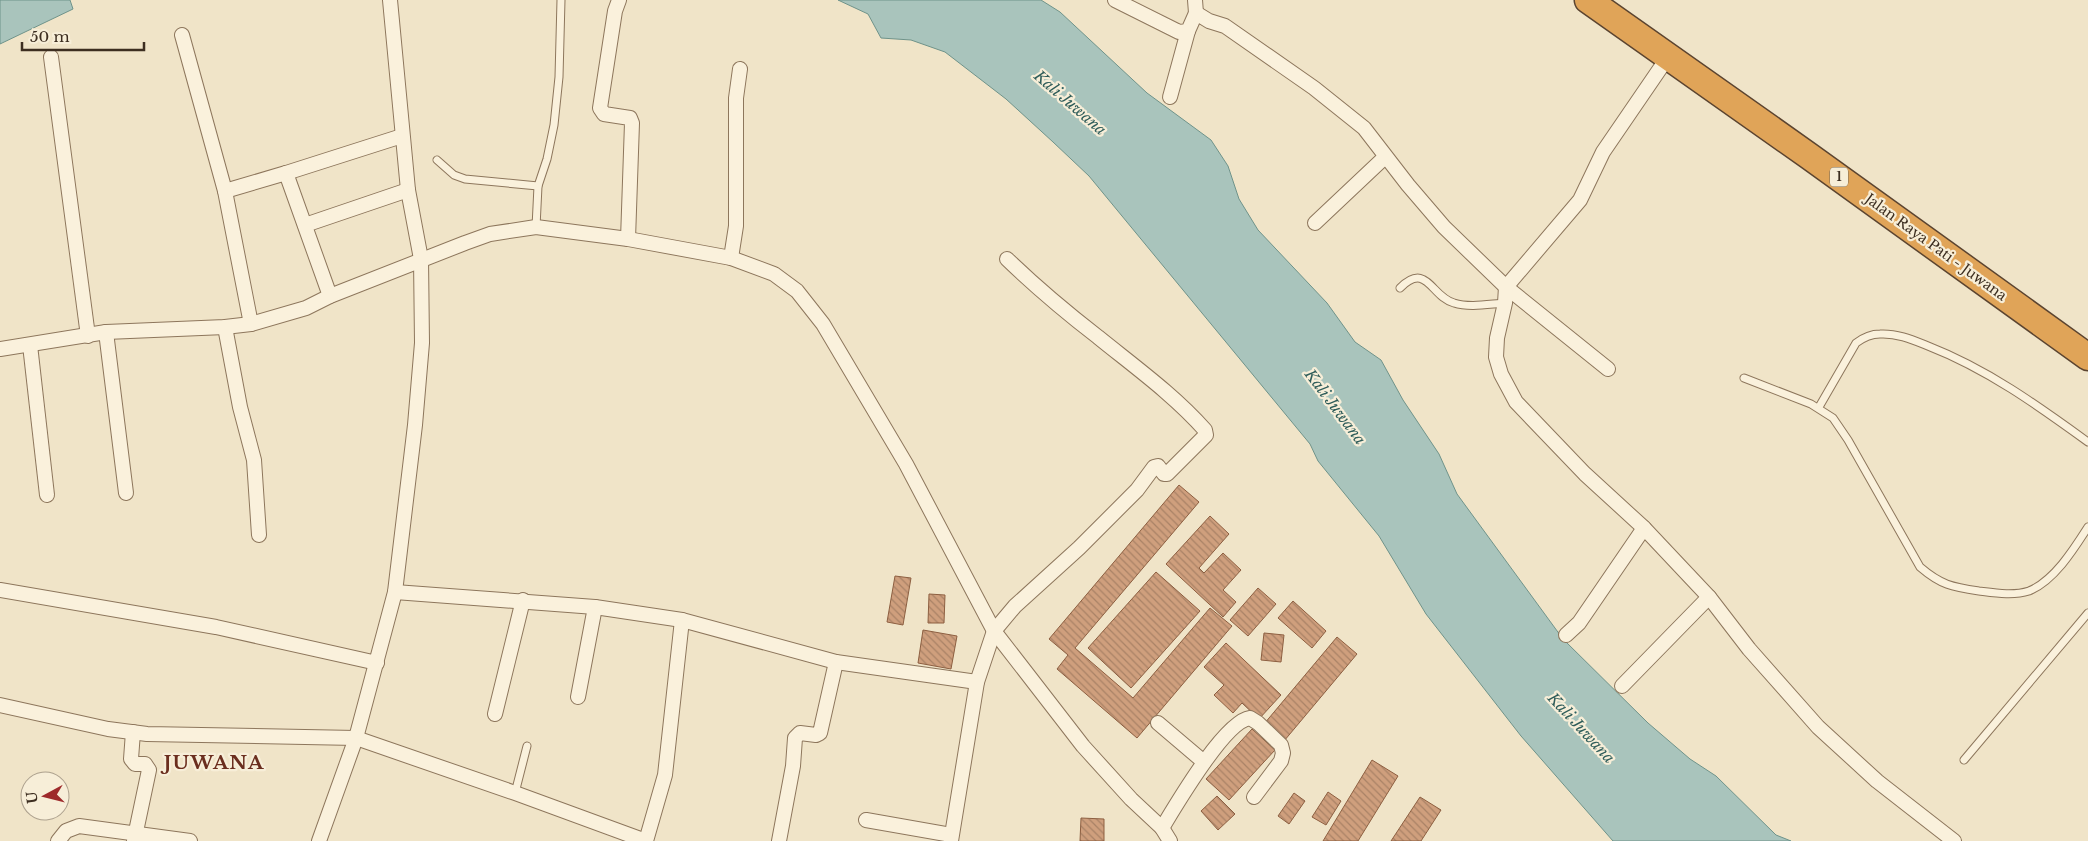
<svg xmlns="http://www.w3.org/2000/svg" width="2088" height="841" font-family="'Libre Baskerville',serif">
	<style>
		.water { fill: #a9c4bc; stroke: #6f938a }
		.building { fill: url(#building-back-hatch); stroke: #8d5f41 }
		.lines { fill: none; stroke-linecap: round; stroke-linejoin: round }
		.lane-casing { stroke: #8d765c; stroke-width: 9 }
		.street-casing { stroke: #8d765c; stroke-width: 16 }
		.highway-casing { stroke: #5b4430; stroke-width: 29 }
		.lane { stroke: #faf1dc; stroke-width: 7 }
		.street { stroke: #faf1dc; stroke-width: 14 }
		.highway { stroke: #e0a458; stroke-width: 26 }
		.labels { text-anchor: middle; stroke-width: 4.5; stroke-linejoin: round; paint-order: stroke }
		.shield { fill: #f7eed8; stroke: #756857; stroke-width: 1 }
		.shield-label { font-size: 12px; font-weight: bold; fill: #3d2e20 }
		.street-label { font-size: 14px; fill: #3d2e20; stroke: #f7eed8 }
		.water-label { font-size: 15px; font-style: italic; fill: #2f5d5a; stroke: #f7eed8 }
		.district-label { font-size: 19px; font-weight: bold; letter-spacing: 1px; fill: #6b2e1e; stroke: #f7eed8 }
	</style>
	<defs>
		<pattern id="building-back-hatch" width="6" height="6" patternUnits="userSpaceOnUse" patternTransform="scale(1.25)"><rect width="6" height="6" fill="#cf9f7d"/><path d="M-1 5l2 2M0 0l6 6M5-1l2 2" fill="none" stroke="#a98266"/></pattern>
	</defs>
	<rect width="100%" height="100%" fill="#f0e4c8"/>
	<g class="water">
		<path d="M0 0H70L73 9 0 44Z"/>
		<path d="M838 0H1041L1060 12 1147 93 1211 140 1228 166 1239 199 1258 230 1327 303 1355 342 1381 360 1403 400 1439 454 1457 494 1563 639 1648 723 1690 759 1716 776 1776 835 1791 841H1613L1521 736 1426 614 1379 536 1318 461 1310 444 1089 176 1053 142 1006 99 945 52 911 40 881 38 868 14Z"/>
	</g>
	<g class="building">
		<path d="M1179 485 1199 502 1075 648 1133 698 1210 608 1232 626 1137 738 1057 669 1068 655 1049 639Z"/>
		<path d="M1210 516 1229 534 1199 568 1204 573 1223 553 1241 570 1223 590 1236 602 1223 617 1166 564Z"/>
		<path d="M1156 572 1200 611 1131 688 1088 648Z"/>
		<path d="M895 576 911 578 903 625 887 622Z"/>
		<path d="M1258 588 1276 604 1248 636 1230 620Z"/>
		<path d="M929 594 945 595 944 623H928Z"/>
		<path d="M1293 601 1326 631 1312 648 1278 618Z"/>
		<path d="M923 630 957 636 951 669 918 663Z"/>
		<path d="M1264 633 1284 635 1281 662 1261 660Z"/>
		<path d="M1337 637 1357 654 1284 741 1264 724Z"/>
		<path d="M1226 643 1281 695 1259 719 1242 703 1233 713 1214 695 1224 685 1204 667Z"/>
		<path d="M1252 729 1275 750 1229 800 1206 779Z"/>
		<path d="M1372 760 1398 776 1358 841H1323Z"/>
		<path d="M1328 792 1341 801 1326 825 1312 817Z"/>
		<path d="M1294 793 1305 801 1289 824 1278 816Z"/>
		<path d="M1217 796 1235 814 1218 830 1201 811Z"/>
		<path d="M1420 797 1441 810 1421 841H1391Z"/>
		<path d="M1081 818 1104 819V841H1080Z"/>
	</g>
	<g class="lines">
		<defs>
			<g id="lane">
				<path d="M437 160 454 175 465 179 538 186"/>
				<path d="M536 227 538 186 547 159 554 125 559 77 561 0"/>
				<path d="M1400 288C1427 261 1431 297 1454 303 1470 308 1489 304 1505 303"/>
				<path d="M1744 378 1811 404 1833 418 1848 440 1920 567C1941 585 1952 587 1979 591 1995 593 2013 596 2029 591 2054 581 2074 549 2088 527"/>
				<path d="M1819 407 1856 343C1864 337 1871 334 1880 334 1897 333 1913 340 1928 346 1987 369 2037 405 2088 442"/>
				<path d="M1964 760 2088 613"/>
				<path d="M515 793 527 746"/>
			</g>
			<g id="street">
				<path d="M619 0 615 11 600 108 604 114 630 118 632 123 628 239"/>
				<path d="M1115 0 1179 32 1188 31 1196 13 1209 21 1225 26 1314 88 1364 128 1408 185 1444 227 1506 287 1608 369"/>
				<path d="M1195 0 1196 13"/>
				<path d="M182 35 225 191 286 173 330 296"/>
				<path d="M51 57 88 336"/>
				<path d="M1668 57 1603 152 1580 200 1506 287 1505 303 1497 338 1496 357 1501 374 1516 402 1585 474 1644 528 1709 597 1749 649 1818 727 1877 781 1954 841"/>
				<path d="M1170 97 1188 31"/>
				<path d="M286 173 402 136"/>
				<path d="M225 191 251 324"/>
				<path d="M1315 223 1385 157"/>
				<path d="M305 225 408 190"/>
				<path d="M731 258 736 226V98L740 69"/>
				<path d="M225 327 240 407 254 460 259 535"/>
				<path d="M106 332 126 493"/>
				<path d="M30 345 47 495"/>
				<path d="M0 349 106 332 225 327 251 324 306 308 330 296 465 243 490 234 536 227 628 239 731 258 774 274 797 291 823 324 906 464 994 631 1083 746 1131 799 1162 828 1170 841"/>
				<path d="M0 590 216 627 377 663"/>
				<path d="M395 592 595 607"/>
				<path d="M1566 635 1579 623 1644 528"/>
				<path d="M1622 686 1709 597"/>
				<path d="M578 697 595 607 682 620 836 662 977 682"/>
				<path d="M0 705 108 729 147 734 356 738 515 793 646 841"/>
				<path d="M495 714 523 600"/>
				<path d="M1158 723 1204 762"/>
				<path d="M133 732 131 759 135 764H145L149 770 134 841"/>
				<path d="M866 820 951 835"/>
				<path d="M1162 828C1176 805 1225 721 1250 718L1258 723 1281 745 1283 753 1281 761 1254 797"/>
				<path d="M58 841 66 831 79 826 190 841"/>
				<path d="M319 841 356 738 395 592 415 425 422 343 421 259 408 190 390 0"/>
				<path d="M646 841 665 775 682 620"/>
				<path d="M779 841 793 766 795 738 800 733 816 735 820 733 836 662"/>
				<path d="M951 841 977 682 994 631 1015 606 1079 548 1137 490 1154 467 1158 466 1164 474H1167L1206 435 1205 430C1174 395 1135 367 1098 337 1067 313 1036 287 1007 259"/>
			</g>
			<path id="highway" d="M1588 0 1809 156 2088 357"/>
		</defs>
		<use href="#lane" class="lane-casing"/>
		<use href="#street" class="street-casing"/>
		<use href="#highway" class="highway-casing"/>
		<use href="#lane" class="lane"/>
		<use href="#street" class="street"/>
		<use href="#highway" class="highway"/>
	</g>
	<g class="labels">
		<rect class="shield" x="1830" y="167.5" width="18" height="19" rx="4"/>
		<g class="shield-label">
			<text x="1839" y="181">1</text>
		</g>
		<g class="street-label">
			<text transform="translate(1936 247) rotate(36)" y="5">Jalan Raya Pati - Juwana</text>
		</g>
		<g class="water-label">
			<text transform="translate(1070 103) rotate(41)" y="5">Kali Juwana</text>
			<text transform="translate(1335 407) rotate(53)" y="5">Kali Juwana</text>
			<text transform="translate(1581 728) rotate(47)" y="5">Kali Juwana</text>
		</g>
		<g class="district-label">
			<text x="214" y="769">JUWANA</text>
		</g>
	</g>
	<g transform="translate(45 796) rotate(263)"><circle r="24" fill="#f7eed8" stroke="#ada18e"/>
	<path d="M0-4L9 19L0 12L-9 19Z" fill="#9e2a2b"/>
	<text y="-8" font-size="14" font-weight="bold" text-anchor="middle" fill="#3d2e20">U</text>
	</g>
	<path d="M22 42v8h122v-8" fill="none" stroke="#3d2e20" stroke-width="2.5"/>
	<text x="30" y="42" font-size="15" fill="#3d2e20" stroke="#f7eed8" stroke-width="4" paint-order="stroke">50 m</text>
</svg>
